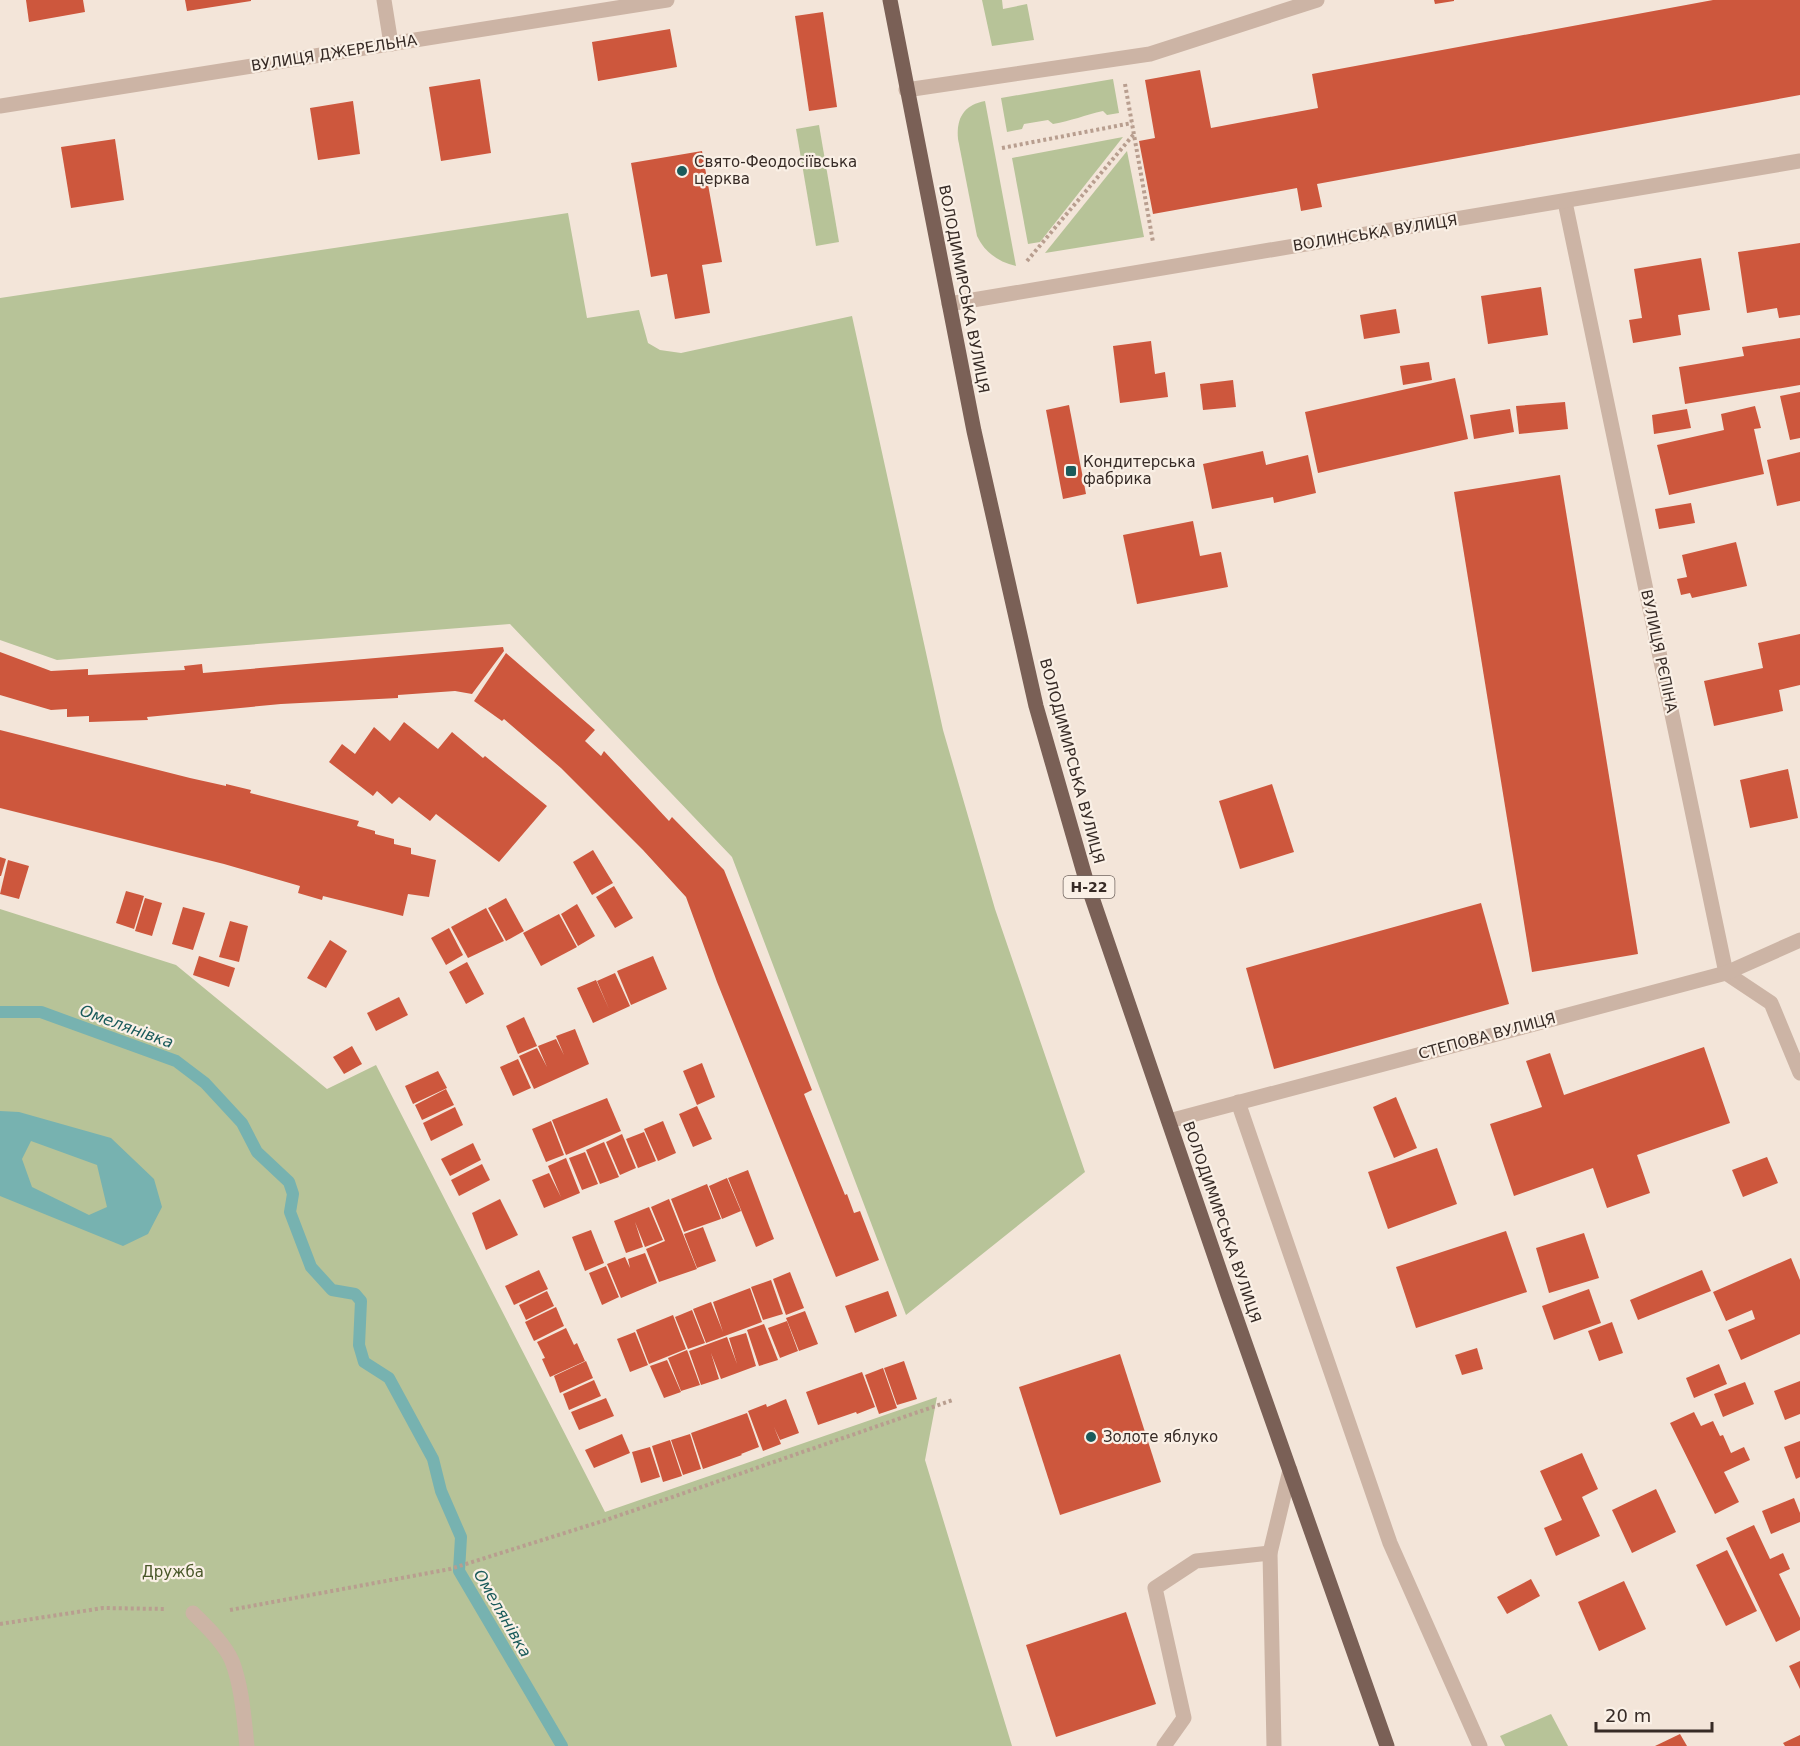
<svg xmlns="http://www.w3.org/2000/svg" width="1800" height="1746" font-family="'DejaVu Sans',sans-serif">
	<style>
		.green { fill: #b7c398 }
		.water { fill: #77b2b0; fill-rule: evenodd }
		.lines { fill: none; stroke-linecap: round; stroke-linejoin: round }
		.stream { stroke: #77b2b0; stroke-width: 12 }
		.building { fill: #cd573d }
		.path { stroke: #b89e8f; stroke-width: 4; stroke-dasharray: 3 3; stroke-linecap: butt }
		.minor { stroke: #ccb4a5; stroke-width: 15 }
		.major { stroke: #7a6056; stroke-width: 15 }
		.poi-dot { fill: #1a5b5b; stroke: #faf0e6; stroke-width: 2 }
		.labels { text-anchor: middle; stroke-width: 4.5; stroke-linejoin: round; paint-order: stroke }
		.shield { fill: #faf0e6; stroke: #726660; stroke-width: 1.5 }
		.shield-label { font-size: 14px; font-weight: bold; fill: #372b26 }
		.street-label { font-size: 15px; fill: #372b26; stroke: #faf0e6 }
		.poi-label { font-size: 15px; fill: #372b26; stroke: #faf0e6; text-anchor: start }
		.park-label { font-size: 15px; fill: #495729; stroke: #faf0e6 }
		.water-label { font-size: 16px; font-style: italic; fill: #1a5b5b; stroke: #faf0e6 }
	</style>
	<rect width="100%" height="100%" fill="#f3e5d9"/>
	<g class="green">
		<path d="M982 0H1002L1003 9 1027 4 1034 40 992 46Z"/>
		<path d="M1113 79 1119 113 1107 115 1103 111C1085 115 1071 121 1053 124L1048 120 1024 124 1022 129 1007 132 1001 98Z"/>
		<path d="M985 101 1016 266C999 262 985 253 977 236L958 139C956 118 964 105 985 101Z"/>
		<path d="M819 125 839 242 816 246 796 129Z"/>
		<path d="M1123 137 1040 242 1028 244 1012 158Z"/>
		<path d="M1127 151 1144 237 1045 253Z"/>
		<path d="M568 213 587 318 639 310 648 343 660 350 681 353 852 316 943 730 995 909 1085 1172 906 1315 732 857 510 624 57 660 0 640V298Z"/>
		<path d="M0 909 176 965 327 1089 376 1065 605 1512 937 1397 925 1460 1012 1746H0Z"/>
		<path d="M1551 1714 1568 1746H1505L1500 1736Z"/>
	</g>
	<path class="water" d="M0 1111 19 1112 111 1138 154 1179 162 1207 148 1234 123 1246 0 1196ZM31 1141 97 1165 107 1207 89 1215 32 1187 22 1159Z"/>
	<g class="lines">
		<path class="stream" d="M0 1012H41L176 1061 205 1083 242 1123 257 1152 289 1182 293 1194 290 1212 311 1267 332 1290 355 1294 361 1301 359 1345 364 1362 389 1378 433 1459 441 1491 461 1537 459 1571 562 1746"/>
	</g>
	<g class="building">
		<path d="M26 0H83L85 12 29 22Z"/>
		<path d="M185 0H251V1L187 11Z"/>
		<path d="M1434 0H1454V1L1435 4Z"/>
		<path d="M1713 0H1800V95L1317 184 1322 207 1301 211 1297 188 1153 214 1139 141 1155 138 1145 80 1200 70 1211 128 1318 108 1312 74Z"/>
		<path d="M823 12 837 107 809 111 795 16Z"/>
		<path d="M670 29 677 67 598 81 592 42Z"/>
		<path d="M480 79 491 153 441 161 429 87Z"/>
		<path d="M353 101 360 154 318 160 310 108Z"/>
		<path d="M115 139 124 200 71 208 61 147Z"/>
		<path d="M702 151 722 262 702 265 710 313 675 319 667 274 651 277 631 163Z"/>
		<path d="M1800 243V315L1779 318 1777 308 1747 313 1738 252Z"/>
		<path d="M1701 258 1710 310 1678 315 1681 335 1633 343 1629 320 1642 318 1634 269Z"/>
		<path d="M1541 287 1548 335 1488 344 1481 296Z"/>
		<path d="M1396 309 1400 333 1364 339 1360 315Z"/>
		<path d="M1800 338V385L1685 404 1679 367 1744 356 1742 347Z"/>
		<path d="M1151 341 1155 374 1165 372 1168 397 1120 403 1113 346Z"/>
		<path d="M1429 362 1432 380 1403 385 1400 366Z"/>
		<path d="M1455 378 1468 439 1318 473 1305 412Z"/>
		<path d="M1233 380 1236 407 1203 410 1200 384Z"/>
		<path d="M1800 392V438L1790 440 1780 396Z"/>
		<path d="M1565 402 1568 429 1519 434 1516 406Z"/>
		<path d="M1069 405 1086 494 1063 499 1046 410Z"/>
		<path d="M1755 406 1761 428 1754 429 1764 474 1669 495 1657 445 1724 430 1721 414Z"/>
		<path d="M1510 409 1514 432 1474 439 1470 415Z"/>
		<path d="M1687 409 1691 428 1654 434 1652 415Z"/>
		<path d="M1263 451 1266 465 1308 455 1316 493 1274 503 1273 497 1212 509 1203 464Z"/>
		<path d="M1800 452V501L1777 506 1767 460Z"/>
		<path d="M1560 475 1638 954 1532 972 1454 492Z"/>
		<path d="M1691 503 1695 523 1659 529 1655 509Z"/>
		<path d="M1193 521 1200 556 1221 552 1228 587 1137 604 1123 535Z"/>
		<path d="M1736 542 1747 586 1692 598 1690 593 1681 595 1677 579 1687 577 1682 555Z"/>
		<path d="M1800 634V685L1779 690 1783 711 1714 726 1704 681 1763 668 1758 643Z"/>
		<path d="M503 647 504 651 472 694 455 691 398 695V698L281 704 147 717 148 720 89 722V716L67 717V709L51 710 0 695V652L51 671 88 669V675L185 670 184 666 202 664 203 673Z"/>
		<path d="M506 653 595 730 585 741 601 756 604 751 669 821 672 817 724 870 812 1090 804 1094 810 1109 845 1195 847 1194 854 1213 860 1211 879 1260 836 1277 717 982 686 897 643 850 561 768 504 719 502 721 474 701Z"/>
		<path d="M404 722 438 749 452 732 483 758 485 756 547 806 499 862 436 814 430 821 399 797 392 804 377 791 373 796 329 762 342 744 355 754 374 727 390 741Z"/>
		<path d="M0 730 190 778 226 786V784L251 790 250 793 359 821 357 826 375 831V834L394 839V844L411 848V854L436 860 429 897 408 894 403 916 323 896 322 900 298 893 300 886 224 864 0 808Z"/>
		<path d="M1788 769 1798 818 1750 828 1740 780Z"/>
		<path d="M1272 784 1294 852 1240 869 1219 801Z"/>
		<path d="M593 850 613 883 592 895 573 862Z"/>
		<path d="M0 857 6 859 1 876H0Z"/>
		<path d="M8 860 29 866 19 899 0 894Z"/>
		<path d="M614 886 633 918 615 928 596 897Z"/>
		<path d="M126 891 144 896 134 929 116 923Z"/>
		<path d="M145 898 162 903 152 936 135 931Z"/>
		<path d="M506 898 524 931 506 941 488 908Z"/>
		<path d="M1481 903 1509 1004 1274 1069 1246 968Z"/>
		<path d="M577 904 595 936 578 946 561 914Z"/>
		<path d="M183 907 205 913 193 950 172 944Z"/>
		<path d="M486 908 504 941 468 958 451 927Z"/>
		<path d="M559 914 577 947 541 966 523 933Z"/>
		<path d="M230 921 248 926 239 962 219 957Z"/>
		<path d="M449 928 463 955 446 965 431 938Z"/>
		<path d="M330 940 347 951 326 988 307 978Z"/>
		<path d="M199 956 235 968 229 987 193 975Z"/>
		<path d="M653 956 667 989 631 1005 617 971Z"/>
		<path d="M467 962 484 994 466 1004 449 972Z"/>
		<path d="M615 973 630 1006 593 1023 577 988 596 980 609 1009 597 981Z"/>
		<path d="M399 997 408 1015 376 1031 367 1013Z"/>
		<path d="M524 1017 537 1046 518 1054 506 1026Z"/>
		<path d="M575 1029 589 1064 534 1089 519 1056 537 1048 547 1067 538 1046 556 1039 564 1055 556 1036Z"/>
		<path d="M352 1046 362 1064 344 1074 333 1057Z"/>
		<path d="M1704 1047 1730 1123 1637 1155 1650 1193 1607 1208 1593 1168 1514 1196 1490 1124 1542 1107 1526 1061 1550 1053 1564 1095Z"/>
		<path d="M518 1059 531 1088 513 1096 500 1067Z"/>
		<path d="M702 1063 715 1097 697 1105 683 1071Z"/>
		<path d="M438 1071 447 1088 413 1104 405 1086Z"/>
		<path d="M446 1089 454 1105 422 1120 415 1105Z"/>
		<path d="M1396 1097 1417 1148 1394 1158 1373 1107Z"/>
		<path d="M607 1098 621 1131 566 1155 552 1120Z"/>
		<path d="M697 1106 712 1139 693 1147 679 1114Z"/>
		<path d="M455 1107 463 1125 431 1141 423 1123Z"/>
		<path d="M551 1121 564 1155 546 1162 532 1129Z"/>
		<path d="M663 1121 676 1153 658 1161 644 1129Z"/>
		<path d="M644 1132 656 1161 638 1168 626 1139Z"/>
		<path d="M622 1134 636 1168 620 1175 606 1142Z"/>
		<path d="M604 1142 619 1177 600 1184 586 1150Z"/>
		<path d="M473 1143 481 1160 450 1176 441 1159Z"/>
		<path d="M1437 1148 1457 1204 1388 1229 1368 1172Z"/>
		<path d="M585 1152 598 1184 582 1190 569 1158Z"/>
		<path d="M1767 1157 1778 1183 1743 1197 1732 1170Z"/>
		<path d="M566 1158 580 1193 544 1208 532 1180 549 1173 561 1197 548 1166Z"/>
		<path d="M482 1164 490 1180 459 1196 451 1180Z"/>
		<path d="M748 1170 774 1239 756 1247 728 1178Z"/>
		<path d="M727 1178 741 1211 722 1219 709 1186Z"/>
		<path d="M707 1184 721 1219 684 1232 671 1199Z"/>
		<path d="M500 1199 518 1235 486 1250 472 1213Z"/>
		<path d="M669 1199 697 1269 659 1282 646 1249 665 1241 651 1207Z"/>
		<path d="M649 1207 663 1240 645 1247 635 1222 643 1247 626 1253 614 1221Z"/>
		<path d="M703 1227 716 1261 697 1268 684 1234Z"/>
		<path d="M591 1230 604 1263 585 1271 572 1237Z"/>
		<path d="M1506 1231 1527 1292 1416 1328 1396 1267Z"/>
		<path d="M1584 1233 1599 1278 1549 1293 1536 1248Z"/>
		<path d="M645 1253 657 1283 621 1298 607 1264 625 1257 630 1268 628 1259Z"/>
		<path d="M1791 1258 1800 1280V1334L1741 1360 1728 1330 1755 1319 1752 1310 1726 1321 1713 1292Z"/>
		<path d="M606 1266 619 1297 602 1305 589 1273Z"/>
		<path d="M539 1270 548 1289 514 1305 505 1286Z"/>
		<path d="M1702 1270 1711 1291 1638 1320 1630 1300Z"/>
		<path d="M790 1272 804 1308 786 1315 773 1279Z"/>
		<path d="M771 1280 783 1314 763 1320 751 1287Z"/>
		<path d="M750 1288 762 1322 706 1343 693 1309 711 1302 723 1332 713 1302Z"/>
		<path d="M1589 1289 1601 1323 1554 1340 1542 1306Z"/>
		<path d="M547 1291 554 1306 526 1320 519 1305Z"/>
		<path d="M888 1291 897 1316 855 1333 845 1306Z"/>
		<path d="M556 1307 564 1326 534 1341 525 1322Z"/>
		<path d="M692 1310 705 1343 688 1349 675 1317Z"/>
		<path d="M805 1311 818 1344 799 1351 786 1318Z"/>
		<path d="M673 1315 686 1349 649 1364 636 1330Z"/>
		<path d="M787 1321 798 1351 780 1358 768 1328Z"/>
		<path d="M1612 1322 1623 1353 1599 1361 1588 1331Z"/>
		<path d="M764 1324 778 1360 759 1366 747 1330Z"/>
		<path d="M566 1328 574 1345 577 1343 585 1361 550 1377 542 1359 545 1358 537 1342Z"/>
		<path d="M635 1332 648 1365 630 1372 617 1339Z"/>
		<path d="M746 1333 756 1366 721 1379 711 1353 719 1379 701 1385 689 1351 727 1337 737 1364 729 1338Z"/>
		<path d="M1477 1348 1483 1369 1462 1375 1455 1355Z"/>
		<path d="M687 1350 700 1385 681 1391 668 1358Z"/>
		<path d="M1120 1354 1161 1482 1060 1515 1019 1387Z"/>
		<path d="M667 1360 681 1392 664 1398 650 1366Z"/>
		<path d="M586 1361 593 1378 560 1393 554 1376Z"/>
		<path d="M904 1361 917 1399 897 1405 884 1368Z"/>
		<path d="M1719 1364 1727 1384 1694 1398 1686 1378Z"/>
		<path d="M883 1368 897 1408 879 1414 865 1375Z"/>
		<path d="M862 1372 875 1407 857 1414 856 1412 818 1425 806 1392Z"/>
		<path d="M594 1380 601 1396 569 1410 563 1394Z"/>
		<path d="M1800 1381V1414L1785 1420 1774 1391Z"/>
		<path d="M1745 1382 1754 1404 1723 1417 1714 1394Z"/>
		<path d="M606 1398 614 1416 579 1430 571 1412Z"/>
		<path d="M786 1399 799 1433 780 1440 774 1427 781 1444 763 1451 748 1411 766 1404 767 1407Z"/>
		<path d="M1694 1412 1701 1426 1713 1421 1720 1436 1723 1435 1731 1453 1744 1447 1750 1460 1724 1472 1739 1502 1715 1514 1670 1423Z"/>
		<path d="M747 1413 759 1447 741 1454 742 1455 703 1469 691 1433Z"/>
		<path d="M622 1434 630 1453 594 1468 585 1450Z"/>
		<path d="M690 1434 701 1469 683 1475 671 1440Z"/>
		<path d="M670 1440 682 1476 663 1482 652 1446Z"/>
		<path d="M1800 1441V1477L1796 1479 1784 1447Z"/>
		<path d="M650 1447 660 1477 641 1483 632 1452Z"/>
		<path d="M1582 1453 1598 1489 1582 1497 1600 1536 1556 1556 1544 1528 1562 1520 1540 1471Z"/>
		<path d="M1656 1489 1676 1532 1632 1553 1612 1510Z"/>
		<path d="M1794 1498 1800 1513V1522L1771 1534 1762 1511Z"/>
		<path d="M1754 1525 1770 1559 1783 1553 1790 1569 1779 1574 1800 1618V1630L1776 1642 1726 1538Z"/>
		<path d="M1727 1550 1757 1611 1726 1626 1696 1565Z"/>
		<path d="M1531 1579 1540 1596 1507 1614 1497 1597Z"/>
		<path d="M1624 1581 1646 1629 1599 1651 1578 1602Z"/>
		<path d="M1126 1612 1156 1704 1056 1737 1026 1645Z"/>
		<path d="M1800 1661V1689L1789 1666Z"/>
		<path d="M1680 1734 1687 1746H1655Z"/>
		<path d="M1800 1735V1746H1785L1783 1743Z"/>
	</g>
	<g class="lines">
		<g class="path">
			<path d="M1125 84 1153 242"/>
			<path d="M1002 148 1132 123"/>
			<path d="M1027 261 1134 134"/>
			<path d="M230 1610 450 1569 606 1520 953 1400"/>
			<path d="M0 1624 103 1608 166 1609"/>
		</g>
		<g class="minor">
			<path d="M384 0 391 44"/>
			<path d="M906 90 1150 54 1317 0"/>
			<path d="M0 106 667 0"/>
			<path d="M1565 202 1726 973 1771 1003 1800 1073"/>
			<path d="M949 304 1800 161"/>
			<path d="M1238 1102 1390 1543 1480 1746"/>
			<path d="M1169 1121 1726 973 1800 940"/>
			<path d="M193 1613C207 1627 224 1643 232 1661 242 1687 244 1718 247 1746"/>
			<path d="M1164 1746 1184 1718 1155 1588 1196 1561 1270 1553"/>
			<path d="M1274 1746 1270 1553 1290 1470"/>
		</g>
		<path class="major" d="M890 0 974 431 1036 706 1086 880 1228 1295 1387 1746"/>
	</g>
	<g class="poi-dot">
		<circle cx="682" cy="171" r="6"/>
		<rect x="1065" y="465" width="12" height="12" rx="3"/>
		<circle cx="1091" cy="1437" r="6"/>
	</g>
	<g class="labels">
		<rect class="shield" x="1063.5" y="876" width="51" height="22" rx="4.5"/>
		<g class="shield-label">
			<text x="1089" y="892">Н-22</text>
		</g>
		<g class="street-label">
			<text transform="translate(334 53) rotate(-9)" y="5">ВУЛИЦЯ ДЖЕРЕЛЬНА</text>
			<text transform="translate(1375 233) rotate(-9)" y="5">ВОЛИНСЬКА ВУЛИЦЯ</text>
			<text transform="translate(964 289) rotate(79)" y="5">ВОЛОДИМИРСЬКА ВУЛИЦЯ</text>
			<text transform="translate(1659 651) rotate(78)" y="5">ВУЛИЦЯ РЄПІНА</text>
			<text transform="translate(1072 761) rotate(75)" y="5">ВОЛОДИМИРСЬКА ВУЛИЦЯ</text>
			<text transform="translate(1487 1036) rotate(-15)" y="5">СТЕПОВА ВУЛИЦЯ</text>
			<text transform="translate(1222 1222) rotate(71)" y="5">ВОЛОДИМИРСЬКА ВУЛИЦЯ</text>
		</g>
		<g class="poi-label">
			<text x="694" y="167">Свято-Феодосіївська<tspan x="694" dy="17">церква</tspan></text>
			<text x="1083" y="467">Кондитерська<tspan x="1083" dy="17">фабрика</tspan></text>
			<text x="1103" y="1442">Золоте яблуко</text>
		</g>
		<g class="park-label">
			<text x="173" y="1577">Дружба</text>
		</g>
		<g class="water-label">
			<text transform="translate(127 1026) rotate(20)" y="6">Омелянівка</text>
			<text transform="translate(503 1613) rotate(60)" y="6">Омелянівка</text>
		</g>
	</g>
	<path d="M1596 1722v9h116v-9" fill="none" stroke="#372b26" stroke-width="3"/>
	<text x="1605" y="1722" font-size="18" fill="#372b26" stroke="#faf0e6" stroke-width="4.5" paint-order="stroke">20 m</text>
</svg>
